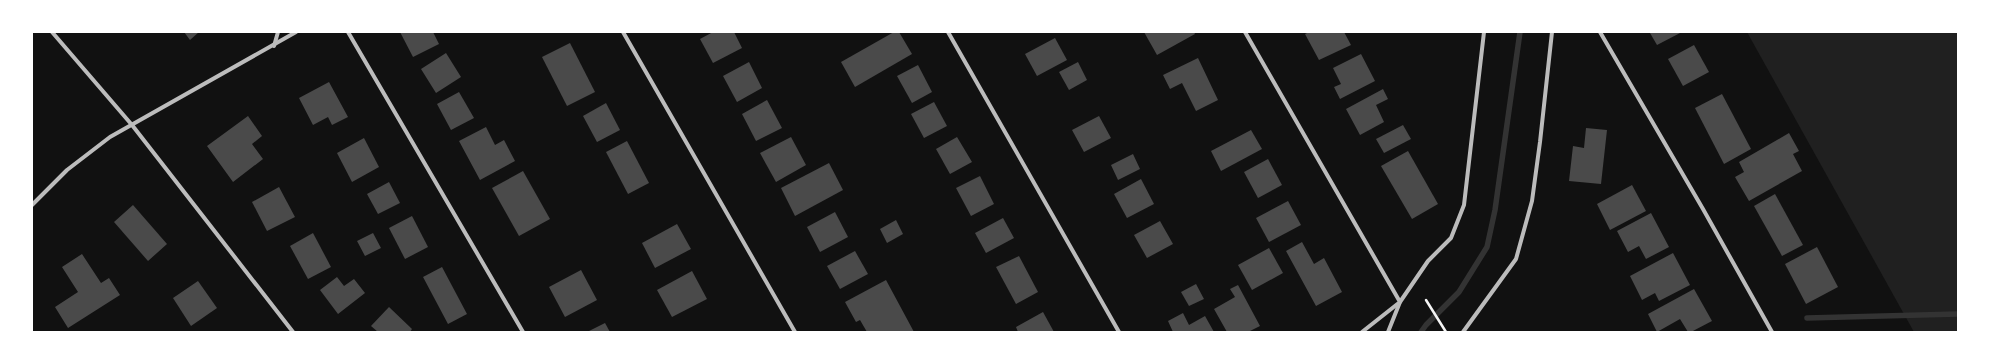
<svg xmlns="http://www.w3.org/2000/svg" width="1990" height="364" font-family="Helvetica,sans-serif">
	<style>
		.green { fill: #202020 }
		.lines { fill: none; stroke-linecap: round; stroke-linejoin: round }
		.stream { stroke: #333; stroke-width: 5.5 }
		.building { fill: #4a4a4a }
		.path { stroke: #f5f5f5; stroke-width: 2.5 }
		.minor { stroke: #bcbcbc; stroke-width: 4 }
	</style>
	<rect width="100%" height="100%" fill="#111"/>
	<path class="green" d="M1747 32H1958V332H1914Z"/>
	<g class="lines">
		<g class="stream">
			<path d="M1807 318 1958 314"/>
			<path d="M1421 332 1426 325 1459 292 1487 247 1495 210 1520 32"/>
		</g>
	</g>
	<g class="building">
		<path d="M184 32H199L190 40Z"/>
		<path d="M400 32H433L439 44 413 57Z"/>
		<path d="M713 32H734L742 48 713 63 700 39Z"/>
		<path d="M894 32H899L912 54 855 87 841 62Z"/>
		<path d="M1144 32H1194L1195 34 1157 55Z"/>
		<path d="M1309 32H1344L1351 45 1319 60 1305 34Z"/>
		<path d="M1652 32H1682L1657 45 1650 33Z"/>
		<path d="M1055 38 1067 60 1037 76 1025 54Z"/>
		<path d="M570 43 595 92 567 106 542 57Z"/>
		<path d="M1694 45 1709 72 1683 86 1668 59Z"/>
		<path d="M446 53 461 77 436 93 421 69Z"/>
		<path d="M1361 54 1375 81 1340 99 1334 87 1341 84 1333 68Z"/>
		<path d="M1198 58 1218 100 1196 111 1182 83 1170 89 1163 75Z"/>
		<path d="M749 62 762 88 737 102 723 76Z"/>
		<path d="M1078 62 1087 80 1069 90 1059 72Z"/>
		<path d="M918 65 932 92 912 103 897 76Z"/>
		<path d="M329 82 348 117 332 125 328 117 313 125 299 98Z"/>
		<path d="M1383 89 1388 99 1376 105 1384 122 1360 135 1346 109Z"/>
		<path d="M459 92 474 118 451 130 437 104Z"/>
		<path d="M1722 94 1751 149 1724 164 1695 108Z"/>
		<path d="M767 100 782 128 756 141 742 114Z"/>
		<path d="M934 102 947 126 924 138 911 114Z"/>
		<path d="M606 103 620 130 597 142 583 116Z"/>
		<path d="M248 116 262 136 252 144 263 159 233 182 207 146Z"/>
		<path d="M1099 116 1111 138 1084 152 1072 130Z"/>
		<path d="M1403 125 1411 139 1384 153 1376 139Z"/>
		<path d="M486 127 495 145 504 140 515 161 480 180 459 141Z"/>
		<path d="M1586 128 1607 130 1601 184 1569 181 1573 146 1584 148Z"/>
		<path d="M1251 130 1262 149 1221 171 1211 151Z"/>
		<path d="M1789 133 1799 151 1793 154 1802 171 1749 201 1735 177 1744 172 1739 162Z"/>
		<path d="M791 137 806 165 776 182 760 153Z"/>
		<path d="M957 137 972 162 950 174 936 149Z"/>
		<path d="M364 138 379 167 352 182 337 153Z"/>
		<path d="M627 141 649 183 628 194 606 152Z"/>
		<path d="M1408 151 1438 204 1412 219 1381 166Z"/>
		<path d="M1133 154 1140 169 1118 180 1111 165Z"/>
		<path d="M1268 159 1282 185 1258 198 1244 172Z"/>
		<path d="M829 163 843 190 795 216 781 188Z"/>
		<path d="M523 171 550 219 519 236 492 188Z"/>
		<path d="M980 176 994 204 971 216 956 188Z"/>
		<path d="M1141 179 1154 204 1127 218 1114 194Z"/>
		<path d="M389 182 400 203 378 214 367 194Z"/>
		<path d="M1632 185 1646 211 1610 230 1597 204Z"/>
		<path d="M279 187 295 217 267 231 252 202Z"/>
		<path d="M1775 194 1803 245 1782 256 1754 206Z"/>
		<path d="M1288 201 1301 225 1269 242 1256 218Z"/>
		<path d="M133 205 167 244 148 261 114 222Z"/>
		<path d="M835 212 848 237 820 252 807 227Z"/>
		<path d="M1651 213 1669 247 1646 259 1639 246 1628 252 1617 231Z"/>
		<path d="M412 216 428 247 405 259 389 228Z"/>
		<path d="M1003 218 1014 238 986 253 975 233Z"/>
		<path d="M896 220 903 234 887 243 880 229Z"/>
		<path d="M1160 221 1173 244 1147 258 1134 235Z"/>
		<path d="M677 224 691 249 655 268 642 243Z"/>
		<path d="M313 233 331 267 308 279 290 246Z"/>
		<path d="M373 233 381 248 365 256 357 241Z"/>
		<path d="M1302 242 1314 264 1324 258 1342 292 1316 306 1286 251Z"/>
		<path d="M1817 247 1838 287 1806 304 1785 264Z"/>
		<path d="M1269 248 1283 273 1252 290 1238 265Z"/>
		<path d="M855 251 868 274 840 289 827 266Z"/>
		<path d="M1673 253 1690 285 1659 301 1655 293 1642 300 1630 276Z"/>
		<path d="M82 254 101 283 109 278 120 295 68 328 55 307 78 292 62 267Z"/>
		<path d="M1019 256 1038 292 1016 304 996 267Z"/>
		<path d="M442 267 467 314 448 324 423 277Z"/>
		<path d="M581 270 597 300 565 317 549 287Z"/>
		<path d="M692 271 707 299 672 317 657 290Z"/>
		<path d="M337 277 344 286 354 279 365 293 338 314 320 290Z"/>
		<path d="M886 280 914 332H867L860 320 856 322 845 302Z"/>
		<path d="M198 281 217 308 191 326 173 298Z"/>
		<path d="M1196 284 1204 299 1189 306 1181 292Z"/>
		<path d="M1238 285 1260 326 1248 332H1227L1214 309 1235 297 1230 289Z"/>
		<path d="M1694 289 1712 321 1691 332H1688L1680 319 1657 332 1648 314Z"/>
		<path d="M389 307 412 329 410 332H378L371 326Z"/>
		<path d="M1043 312 1054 332H1018L1016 327Z"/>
		<path d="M1183 313 1189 325 1205 316 1214 332H1173L1168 321Z"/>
		<path d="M605 323 610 332H587Z"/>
	</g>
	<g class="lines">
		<path class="path" d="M1426 300 1446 332"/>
		<g class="minor">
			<path d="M52 32 132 125 293 332"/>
			<path d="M348 32 523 332"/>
			<path d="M623 32 795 332"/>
			<path d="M948 32 1119 332"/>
			<path d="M1245 32 1400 302 1362 332"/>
			<path d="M1600 32 1703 209 1772 332"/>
			<path d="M274 46 278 32"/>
			<path d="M32 205 67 170 110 137 296 32"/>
			<path d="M1388 332 1400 302 1428 261 1451 238 1464 205 1484 32"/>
			<path d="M1463 332 1516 259 1532 201 1540 142 1552 32"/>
		</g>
	</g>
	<rect width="1990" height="364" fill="none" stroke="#ffffff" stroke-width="66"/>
</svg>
